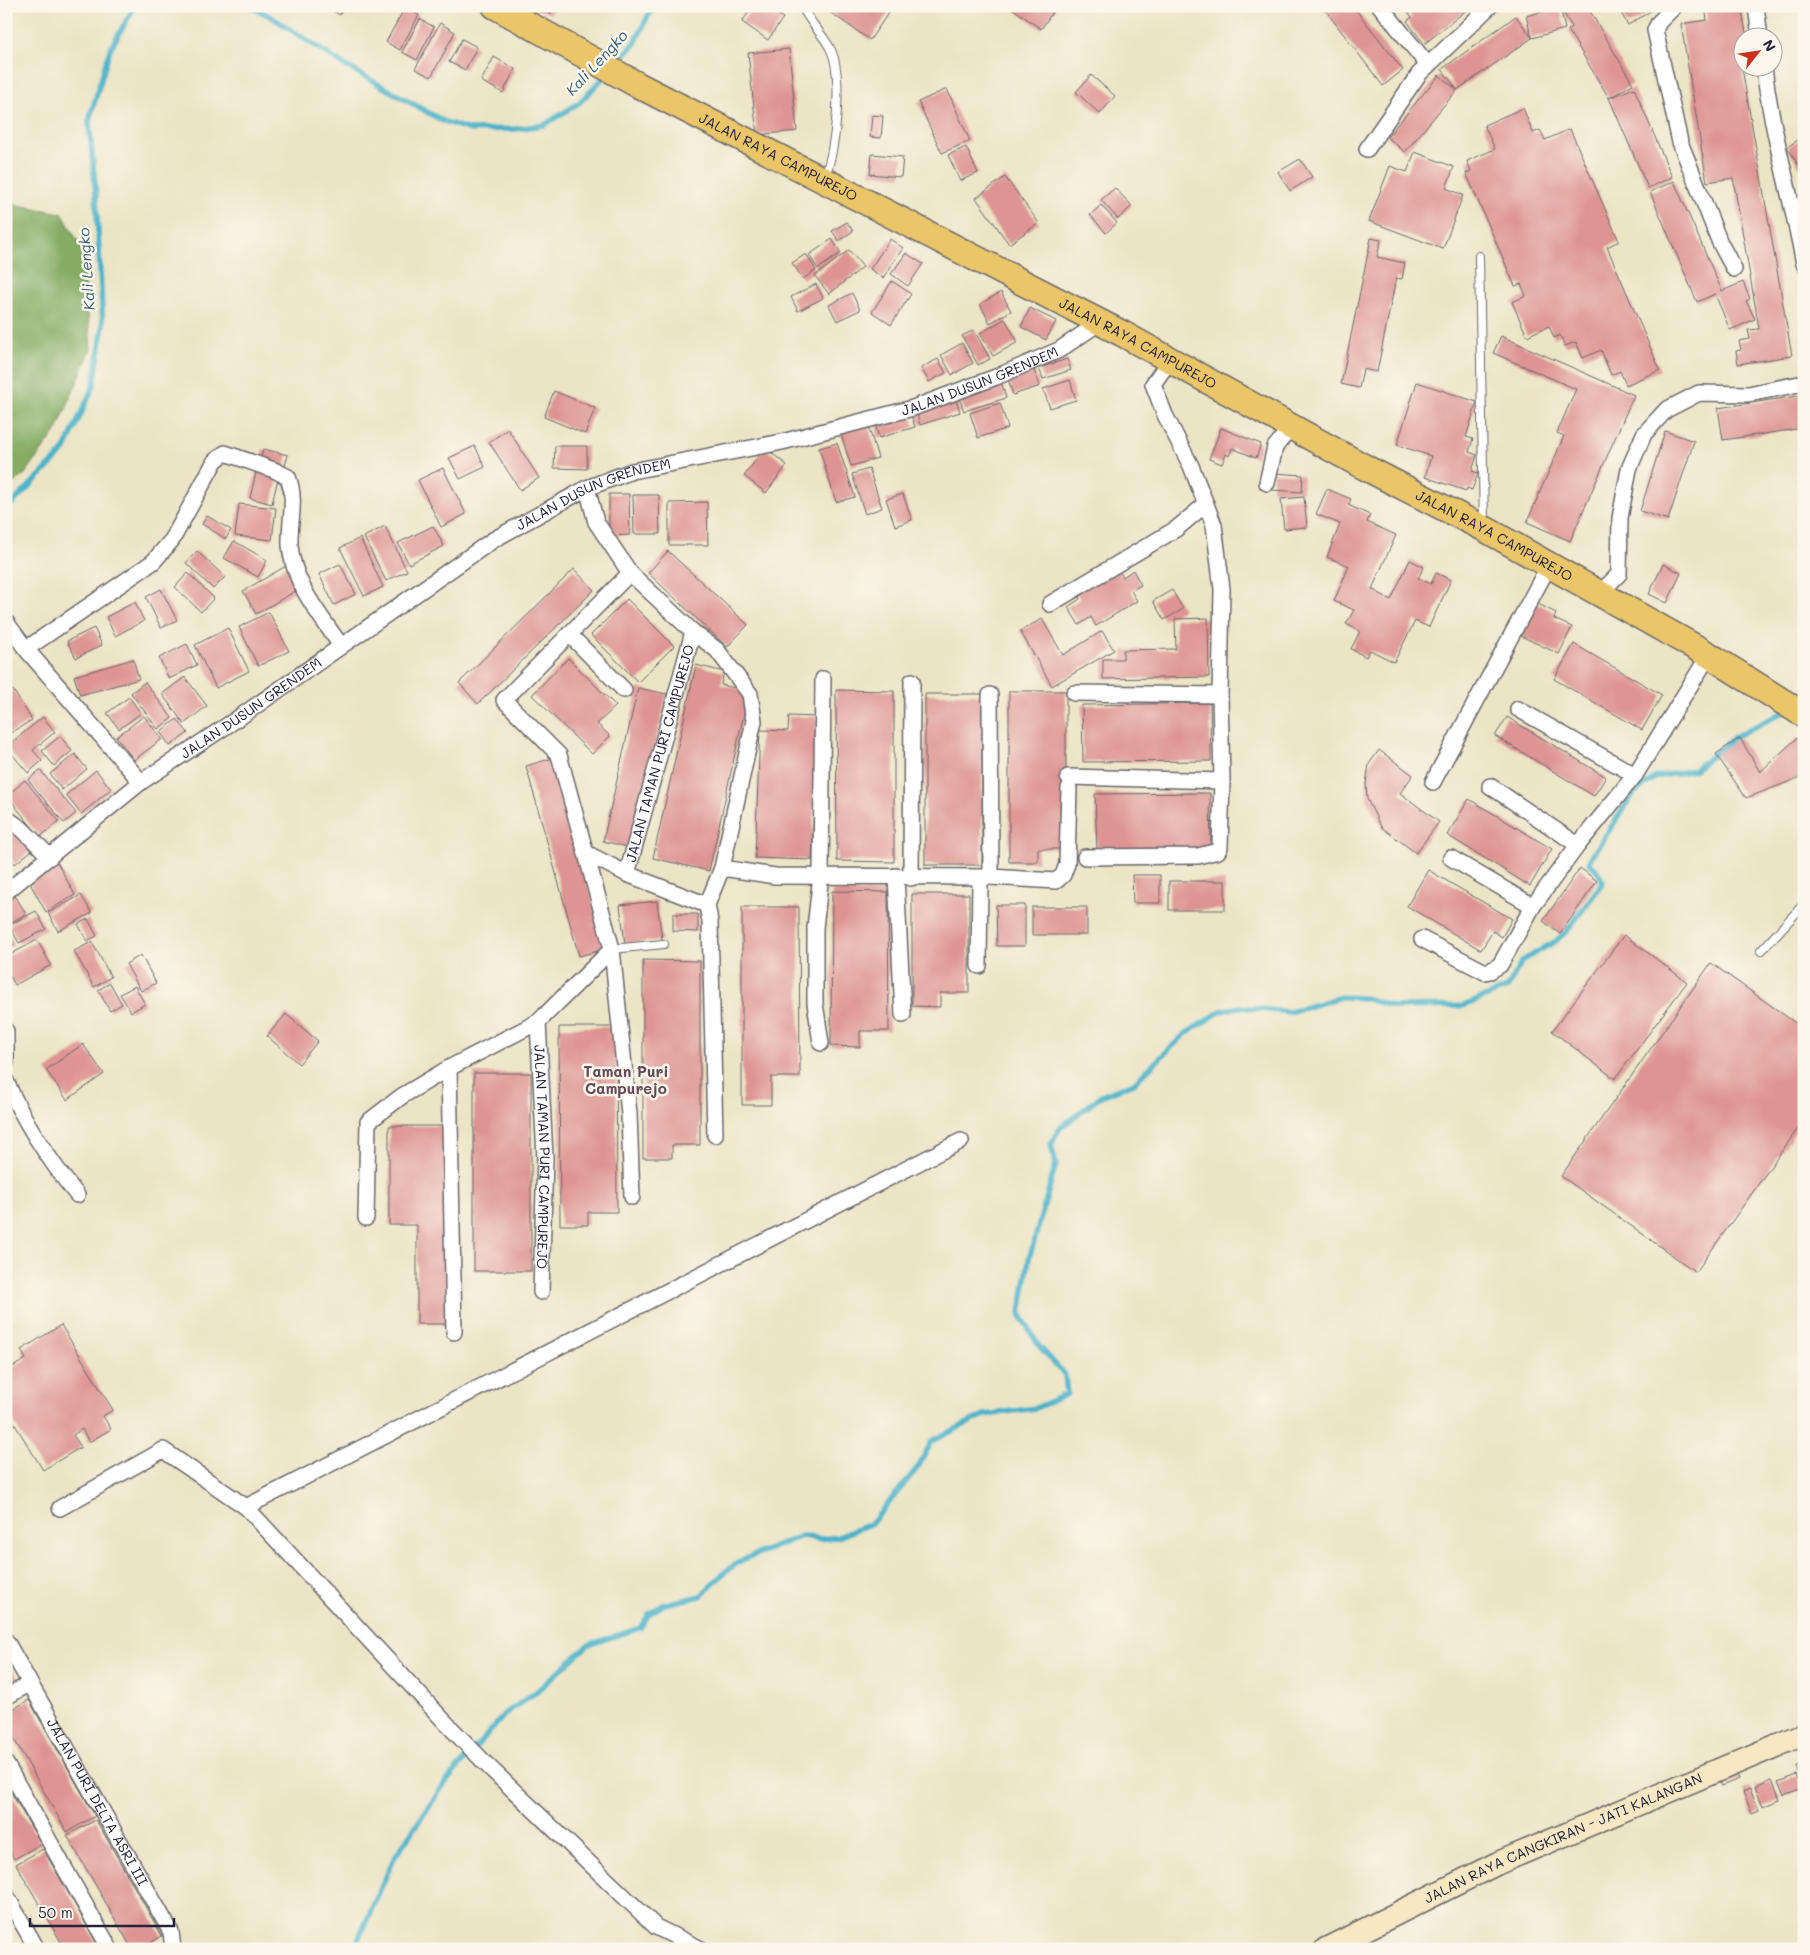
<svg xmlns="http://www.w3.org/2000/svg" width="1810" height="1955" font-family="Mali,sans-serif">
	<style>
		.forest { fill: #84ac64; stroke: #536750 }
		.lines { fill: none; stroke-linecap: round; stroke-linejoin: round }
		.stream { stroke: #4bb3ca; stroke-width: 5.5 }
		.building { fill: #de9492 }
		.lane-casing { stroke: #68666b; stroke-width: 10 }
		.street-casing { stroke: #68666b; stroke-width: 18 }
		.secondary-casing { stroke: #68666b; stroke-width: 25 }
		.primary-casing { stroke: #68666b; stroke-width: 28 }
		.lane { stroke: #fff; stroke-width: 8 }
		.street { stroke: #fff; stroke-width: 15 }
		.secondary { stroke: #f7e8c3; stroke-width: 22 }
		.primary { stroke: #ebc669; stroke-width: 25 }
		.labels { text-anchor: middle; stroke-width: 5; stroke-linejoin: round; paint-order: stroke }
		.street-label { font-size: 14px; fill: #22223b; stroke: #fbf7ec }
		.water-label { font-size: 15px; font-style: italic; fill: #325c74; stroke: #fbf7ec }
		.neighbourhood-label { font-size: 15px; font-weight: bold; fill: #644a59; stroke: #fbf7ec }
	</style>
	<rect width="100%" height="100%" fill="#fbf7ec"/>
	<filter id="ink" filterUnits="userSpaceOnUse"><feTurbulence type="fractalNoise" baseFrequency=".02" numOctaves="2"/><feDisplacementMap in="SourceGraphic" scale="10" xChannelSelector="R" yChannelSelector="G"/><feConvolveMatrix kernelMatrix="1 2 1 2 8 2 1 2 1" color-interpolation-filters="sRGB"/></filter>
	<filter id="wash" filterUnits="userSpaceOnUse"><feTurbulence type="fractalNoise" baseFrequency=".0096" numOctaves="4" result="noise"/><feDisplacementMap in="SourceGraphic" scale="20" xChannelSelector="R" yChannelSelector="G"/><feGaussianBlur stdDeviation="1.12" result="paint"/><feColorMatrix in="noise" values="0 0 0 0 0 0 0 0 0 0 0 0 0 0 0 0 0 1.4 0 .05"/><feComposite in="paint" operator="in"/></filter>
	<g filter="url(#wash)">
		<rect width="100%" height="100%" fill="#ebe4c5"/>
		<path class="forest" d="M6 203 62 213 88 260 85 279 91 349 57 430 25 474 6 489Z"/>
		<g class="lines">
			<g class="stream">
				<path d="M249 6 270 16 341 63 443 121 470 130 516 129 544 125 579 103 607 74"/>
				<path d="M615 65 635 43 653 6"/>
				<path d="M6 510 64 451 94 385 103 326 96 195 89 121 110 49 135 6"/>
				<path d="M354 1949 394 1858 445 1783 506 1713 536 1692 588 1645 640 1628 650 1613 665 1604 701 1596 726 1571 742 1560 802 1536 820 1539 838 1537 872 1523 918 1467 932 1441 984 1415 1036 1408 1067 1394 1065 1375 1039 1346 1020 1314 1029 1259 1056 1164 1051 1145 1059 1129 1101 1096 1134 1083 1185 1034 1221 1011 1239 1007 1290 1012 1341 997 1364 998 1395 1007 1463 1006 1507 988 1522 961 1556 941 1567 931 1603 882 1596 869 1589 863 1590 859 1634 793 1656 777 1694 770 1736 736 1786 711"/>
			</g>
		</g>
		<g id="blocks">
			<g class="building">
				<path d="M324 6H344L340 15Z"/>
				<path d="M524 6H553L551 14Z"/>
				<path d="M753 6H767L783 18 768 40 742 22Z"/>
				<path d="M821 6H893L870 40Z"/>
				<path d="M1009 6H1057L1041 29Z"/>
				<path d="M1322 6H1353L1403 70 1383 86Z"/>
				<path d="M1403 6H1472L1424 44 1407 21 1412 17Z"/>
				<path d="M1561 6H1587L1633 84 1609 98 1568 30 1572 27 1560 7Z"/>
				<path d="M1617 6H1659L1628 25Z"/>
				<path d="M1705 6H1741L1747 38H1742V43L1740 44 1742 68 1792 356 1738 364 1736 351 1741 350 1739 341 1750 339 1748 330 1759 329 1758 322 1733 178 1707 182 1681 24 1707 20Z"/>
				<path d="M405 7 419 15 400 50 386 42Z"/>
				<path d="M1560 7 1565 29 1532 38 1526 16Z"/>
				<path d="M1516 16 1532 38 1457 90 1405 152 1387 137 1439 75 1457 90 1442 69Z"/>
				<path d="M420 19 434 27 417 60 402 52Z"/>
				<path d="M440 23 455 32 431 77 415 69Z"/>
				<path d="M462 39 477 47 465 70 449 62Z"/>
				<path d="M789 49 797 131 757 135 748 53Z"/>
				<path d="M494 57 515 69 503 93 481 81Z"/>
				<path d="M1091 75 1115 96 1100 114 1076 92Z"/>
				<path d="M1634 88 1672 177 1648 188 1609 98Z"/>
				<path d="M947 89 970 141 942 153 918 102Z"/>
				<path d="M1523 108 1533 133 1540 130 1545 140 1570 129 1619 241 1607 247 1660 370 1626 385 1620 371 1611 375 1601 350 1583 358 1576 342 1565 346 1560 335 1554 338 1549 326 1527 336 1512 302 1526 296 1521 284 1515 286 1466 173 1471 171 1467 161 1495 149 1484 125Z"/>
				<path d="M872 115 883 116 881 138 870 137Z"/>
				<path d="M1804 136V174L1787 147Z"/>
				<path d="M966 147 978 173 960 181 948 155Z"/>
				<path d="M1415 152 1454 167 1446 188 1463 195 1443 249 1369 221 1390 166 1407 172Z"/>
				<path d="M872 154 903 157 901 177 870 174Z"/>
				<path d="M1300 159 1312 177 1290 191 1278 172Z"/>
				<path d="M1005 177 1039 223 1009 244 976 198Z"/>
				<path d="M1674 181 1722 291 1743 282 1750 299 1746 301 1755 319 1730 330 1715 294 1697 302 1650 192Z"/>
				<path d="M1115 188 1132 206 1118 219 1101 200Z"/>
				<path d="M1101 205 1117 223 1106 233 1090 215Z"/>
				<path d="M847 222 853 231 839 241 832 231Z"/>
				<path d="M1371 238 1381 240 1377 257 1405 263 1402 279 1396 278 1377 372 1363 369 1359 388 1341 384Z"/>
				<path d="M832 239 841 253 818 269 809 255Z"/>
				<path d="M890 239 903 248 883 278 870 269Z"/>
				<path d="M849 250 863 267 829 294 815 276Z"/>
				<path d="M906 253 923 264 908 286 891 274Z"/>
				<path d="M806 254 816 270 803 279 792 263Z"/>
				<path d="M892 281 911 294 891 325 872 312Z"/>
				<path d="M816 284 823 298 798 311 791 297Z"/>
				<path d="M1001 292 1011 311 990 323 980 304Z"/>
				<path d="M852 293 860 310 837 321 829 305Z"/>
				<path d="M1030 308 1056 321 1046 340 1021 327Z"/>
				<path d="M1005 319 1018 342 993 356 980 333Z"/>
				<path d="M974 330 990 359 978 365 962 336Z"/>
				<path d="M1501 336 1634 395 1570 541 1527 522 1564 436 1557 433 1576 389 1493 353Z"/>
				<path d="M962 343 973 363 952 375 941 355Z"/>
				<path d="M938 359 946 373 929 382 921 368Z"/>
				<path d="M1067 359 1071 370 1043 379 1039 368Z"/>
				<path d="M1034 370 1040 386 1013 395 1008 379Z"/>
				<path d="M1070 380 1076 400 1050 408 1043 389Z"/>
				<path d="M1001 381 1006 398 964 411 958 395Z"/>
				<path d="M1417 382 1477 402 1466 437 1473 439 1469 452 1477 455 1472 471 1478 473 1472 490 1467 488 1466 491 1425 477 1431 456 1397 445Z"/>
				<path d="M554 391 595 408 585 434 544 417Z"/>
				<path d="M1804 395V428L1723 440 1718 408Z"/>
				<path d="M955 396 960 412 920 425 915 408Z"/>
				<path d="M1000 403 1008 428 978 438 970 413Z"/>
				<path d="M910 412 915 427 879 438 875 423Z"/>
				<path d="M867 422 878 458 851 466 840 431Z"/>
				<path d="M1221 428 1261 444 1256 458 1232 448 1229 456 1226 454 1222 464 1209 459Z"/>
				<path d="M508 429 539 478 520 490 489 442Z"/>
				<path d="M1665 431 1694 441 1668 520 1640 511Z"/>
				<path d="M837 443 855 497 836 502 819 448Z"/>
				<path d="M475 446 485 467 460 479 449 458Z"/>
				<path d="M555 446H587V469L554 468Z"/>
				<path d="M765 448 787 465 766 493 744 476Z"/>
				<path d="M263 449 288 455 284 469 260 463Z"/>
				<path d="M257 468 279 474 272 504 250 498Z"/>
				<path d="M443 468 466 514 441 527 418 480Z"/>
				<path d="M869 469 882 508 865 514 852 474Z"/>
				<path d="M1273 473 1303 475 1302 492 1272 490Z"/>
				<path d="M1327 489 1351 499 1348 505 1370 515 1367 522 1396 535 1372 589 1391 600 1410 560 1424 567 1418 578 1431 584 1436 573 1451 580 1429 627 1415 621 1394 662 1370 650 1366 657 1351 649 1360 631 1346 624 1354 610 1334 601 1349 566 1327 557 1340 524 1316 514Z"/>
				<path d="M609 494H629L630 535 609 536Z"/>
				<path d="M903 494 912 520 895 526 886 499Z"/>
				<path d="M633 495H659L660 534H634Z"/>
				<path d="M1304 497 1307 527 1284 529 1281 499Z"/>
				<path d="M707 502 708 545H669V503Z"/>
				<path d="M239 504 276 508 272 540 235 536Z"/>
				<path d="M207 516 231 530 226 539 202 524Z"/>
				<path d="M385 526 407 571 386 581 364 537Z"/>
				<path d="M433 526 444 546 409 564 398 543Z"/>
				<path d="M360 538 383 587 364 596 340 548Z"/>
				<path d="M234 541 267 560 258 577 224 558Z"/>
				<path d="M197 551 225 577 213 589 186 563Z"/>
				<path d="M668 551 748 625 727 647 648 573Z"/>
				<path d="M340 564 356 594 334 605 319 574Z"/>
				<path d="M1663 564 1681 573 1667 603 1649 594Z"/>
				<path d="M286 566 299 589 256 614 243 591Z"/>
				<path d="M1117 568 1123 577 1133 570 1141 585 1131 591 1137 601 1096 626 1091 617 1079 625 1068 607 1080 599 1076 592Z"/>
				<path d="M574 569 594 590 478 704 459 683Z"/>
				<path d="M188 573 214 598 201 612 175 587Z"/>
				<path d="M161 589 177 620 161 628 146 597Z"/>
				<path d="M1172 590 1183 609 1164 620 1153 601Z"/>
				<path d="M627 599 674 646 638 682 591 635Z"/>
				<path d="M135 602 144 621 115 636 106 617Z"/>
				<path d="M1536 603 1556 613 1554 619 1572 627 1559 654 1521 636Z"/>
				<path d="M269 612 289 651 258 666 239 627Z"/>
				<path d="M1208 618 1209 677 1103 679V659H1123V650L1176 649 1175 619Z"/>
				<path d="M1042 619 1063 655 1102 631 1114 650 1052 686 1020 631Z"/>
				<path d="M94 628 102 645 76 658 67 641Z"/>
				<path d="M228 628 249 671 216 688 195 645Z"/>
				<path d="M187 644 197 665 169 679 159 658Z"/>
				<path d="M1574 644 1662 695 1642 730 1554 679Z"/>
				<path d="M568 658 616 706 597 724 610 736 592 754 532 695Z"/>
				<path d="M133 659 139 679 80 695 74 676Z"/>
				<path d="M696 665 724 672 721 685 749 691 709 871 653 858Z"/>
				<path d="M185 677 207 706 184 724 162 694Z"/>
				<path d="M145 682 172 718 158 729 131 693Z"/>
				<path d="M638 688 667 694 631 848 603 841Z"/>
				<path d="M13 690 32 720 6 736V694Z"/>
				<path d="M836 690 894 691V862L837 861Z"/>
				<path d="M1009 691H1066V849H1038V862H1009Z"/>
				<rect x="925" y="694" width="57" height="171"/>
				<path d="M129 697 141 713 119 729 107 713Z"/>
				<path d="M1210 703 1211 761 1083 762 1082 705Z"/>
				<path d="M144 716 162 739 134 760 116 737Z"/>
				<path d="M789 716 817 717 812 860 755 858 760 730 788 731Z"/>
				<path d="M43 717 55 732 33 750 42 761 28 773 6 747Z"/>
				<path d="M1507 717 1606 777 1594 796 1495 736Z"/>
				<path d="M177 719 188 733 170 746 160 732Z"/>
				<path d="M60 736 72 751 54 766 42 751Z"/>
				<path d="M1740 738 1760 772 1797 738 1804 743V772L1799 778 1746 798 1716 754Z"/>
				<path d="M1379 750 1413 775 1400 793 1439 822 1416 853 1381 827 1367 799 1366 784 1369 764Z"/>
				<path d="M75 754 87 769 62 790 50 774Z"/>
				<path d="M553 758 606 949 579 956 526 766Z"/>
				<path d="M40 770 76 813 64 823 28 780Z"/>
				<path d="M96 770 111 789 81 814 66 795Z"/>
				<path d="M25 780 59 821 40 837 7 796Z"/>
				<path d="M1210 793 1211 850 1097 852 1095 794Z"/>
				<path d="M1469 799 1552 849 1530 886 1447 835Z"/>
				<path d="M9 823 31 851 15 864 6 854V825Z"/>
				<path d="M57 862 75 895 46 912 27 878Z"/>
				<path d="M1580 868 1597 881 1560 934 1543 921Z"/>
				<path d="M1428 870 1512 919 1502 937 1493 931 1481 950 1407 906Z"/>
				<path d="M1132 875H1160V903H1133Z"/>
				<rect x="1169" y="881" width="56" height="29"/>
				<path d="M832 891 888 892 889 1031H860V1047L831 1046Z"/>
				<path d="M13 892 26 914 8 924 6 920V896Z"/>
				<path d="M912 894H969V993H940V1007L912 1006Z"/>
				<path d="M81 895 92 913 58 931 48 913Z"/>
				<path d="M657 901 662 940 625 944 620 905Z"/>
				<path d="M996 905H1025V946H997Z"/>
				<path d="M742 907H799L800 1077H771V1105H742Z"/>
				<rect x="1032" y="907" width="55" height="28"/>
				<path d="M36 911 46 929 19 943 9 925Z"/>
				<path d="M673 914H698V932L673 931Z"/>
				<path d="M88 919 97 936 87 941 78 924Z"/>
				<path d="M6 928 14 945 6 948Z"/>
				<path d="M1624 935 1687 982 1615 1079 1552 1031Z"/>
				<path d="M37 940 51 965 15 985 6 969V957Z"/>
				<path d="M92 942 111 977 94 987 74 951Z"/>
				<path d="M141 955 156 983 141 991 126 964Z"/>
				<path d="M643 960 700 961V1145H672V1158H643Z"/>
				<path d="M1711 963 1804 1029V1120L1696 1272 1561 1176Z"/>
				<path d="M110 983 122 1004 110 1011 98 990Z"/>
				<path d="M135 986 145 1004 131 1012 120 994Z"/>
				<path d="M286 1014 318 1041 299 1064 267 1036Z"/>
				<path d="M559 1027H616L617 1212H588V1225H560Z"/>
				<path d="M83 1044 104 1074 67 1100 46 1070Z"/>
				<rect x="474" y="1073" width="57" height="198"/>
				<path d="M389 1126H446V1324H417V1225H389Z"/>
				<path d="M61 1325 113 1410 103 1416 111 1429 89 1442 82 1429 73 1435 81 1447 43 1470 6 1410V1371L26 1359 21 1350Z"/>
				<path d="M6 1658 20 1681 6 1688Z"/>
				<path d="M29 1700 95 1816 67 1832 6 1725V1713Z"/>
				<path d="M1804 1764V1784L1796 1767Z"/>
				<path d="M1733 1766 1739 1779 1721 1786 1715 1773Z"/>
				<path d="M1796 1775 1802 1789 1784 1796 1778 1782Z"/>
				<path d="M1772 1780 1780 1800 1763 1807 1755 1787Z"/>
				<path d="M6 1784 41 1844 14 1859 6 1846Z"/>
				<path d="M1750 1788 1759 1811 1752 1814 1743 1791Z"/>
				<path d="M96 1820 162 1936 140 1949H132L67 1835Z"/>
				<path d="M43 1849 73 1901 100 1949H65L46 1916 16 1864Z"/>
				<path d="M6 1932 9 1937 15 1949H6Z"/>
			</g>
		</g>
	</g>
	<g filter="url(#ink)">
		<use href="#blocks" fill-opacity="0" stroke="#68666b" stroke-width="1"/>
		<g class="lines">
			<defs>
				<g id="lane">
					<path d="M802 6C809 22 822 33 830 48 844 75 836 151 824 178"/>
					<path d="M1479 256 1484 524"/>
					<path d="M612 949 664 944"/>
					<path d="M1761 951 1804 904"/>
				</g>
				<g id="street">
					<path d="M1380 6 1428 65"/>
					<path d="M1675 6 1659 22 1655 30 1680 142 1720 243 1734 269"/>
					<path d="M1756 6 1760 38"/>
					<path d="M1764 68C1772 134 1792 198 1804 264"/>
					<path d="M1367 149 1419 74 1490 6"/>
					<path d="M1267 483 1275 447 1291 427"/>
					<path d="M587 488 596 522 630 573 693 632 717 650 750 694 754 721 722 868 707 905 710 921 715 1135"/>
					<path d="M630 573 504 700 559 755 612 949 629 1114 632 1197"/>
					<path d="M1600 593 1619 574 1620 518 1629 469 1644 434 1666 410 1699 393 1748 394 1804 383"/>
					<path d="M1050 604 1176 529 1206 504"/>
					<path id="s1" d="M6 622 26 649 141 782 237 719 493 540 587 488 632 471 782 442 913 408 996 377 1059 350 1099 323"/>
					<path d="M569 634 624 690"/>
					<path d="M26 649 153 562 172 540 215 461 225 453 274 470 288 477C297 501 289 520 290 545 293 584 321 616 341 646"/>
					<path d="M1074 693 1220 695"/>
					<path d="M990 695 991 877"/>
					<path d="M1518 709 1635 775"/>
					<path d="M1068 777 1222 781 1220 695 1222 589 1214 525 1191 466 1165 415 1153 384 1170 360"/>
					<path d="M1433 782 1549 565"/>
					<path d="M1490 786 1578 845"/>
					<path d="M6 818 22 829 50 857"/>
					<path d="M586 853 627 874 707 905"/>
					<path d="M1085 857 1198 856 1218 851 1220 847 1222 781"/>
					<path d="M1451 858 1533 906"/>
					<path d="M722 868 775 876 991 877 1056 881 1063 875 1067 864 1069 788"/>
					<path id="s2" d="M627 874 693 632"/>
					<path d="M896 876 903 1015"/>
					<path d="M911 878 912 681"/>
					<path d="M6 892 141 782"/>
					<path d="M1422 939 1485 972 1490 971 1500 965 1533 906 1578 845 1635 775 1709 655"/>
					<path d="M979 966 980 879"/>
					<path id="s3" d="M538 1022 545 1157 541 1292"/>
					<path d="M6 1031V1062"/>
					<path d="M821 1043 815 1003V928L821 875 823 679"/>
					<path d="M449 1068 454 1332"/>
					<path d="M6 1081C24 1122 49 1160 77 1195"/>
					<path d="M366 1218 368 1122 402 1096 449 1068 538 1022 612 949"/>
					<path d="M246 1507 961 1141"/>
					<path d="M60 1508 163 1450 246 1507 446 1723 488 1766 656 1927 701 1949"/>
					<path id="s4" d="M6 1641 171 1932 173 1949"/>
					<path d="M6 1697 29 1684"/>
					<path d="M6 1764 110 1949"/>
					<path d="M6 1895 37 1949"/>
				</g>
				<g id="secondary">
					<path id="s5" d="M1326 1949 1498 1863 1804 1734"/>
				</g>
				<g id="primary">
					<path id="s6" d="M495 6 638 85 1123 334 1368 469 1485 529 1709 655 1804 715"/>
				</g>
			</defs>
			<use href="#lane" class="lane-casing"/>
			<use href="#street" class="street-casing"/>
			<use href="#secondary" class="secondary-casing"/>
			<use href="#primary" class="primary-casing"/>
			<use href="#lane" class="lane"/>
			<use href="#street" class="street"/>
			<use href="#secondary" class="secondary"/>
			<use href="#primary" class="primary"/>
		</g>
	</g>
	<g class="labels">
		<g class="street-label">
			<text dy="5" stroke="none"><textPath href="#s6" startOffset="321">JALAN RAYA CAMPUREJO</textPath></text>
			<text dy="5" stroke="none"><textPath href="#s6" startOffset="726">JALAN RAYA CAMPUREJO</textPath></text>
			<text dy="5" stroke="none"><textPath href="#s1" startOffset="1152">JALAN DUSUN GRENDEM</textPath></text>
			<text dy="5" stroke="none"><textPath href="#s1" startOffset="748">JALAN DUSUN GRENDEM</textPath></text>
			<text dy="5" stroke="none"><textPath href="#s6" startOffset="1131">JALAN RAYA CAMPUREJO</textPath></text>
			<text dy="5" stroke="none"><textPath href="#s1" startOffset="342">JALAN DUSUN GRENDEM</textPath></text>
			<text dy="5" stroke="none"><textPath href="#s2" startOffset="125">JALAN TAMAN PURI CAMPUREJO</textPath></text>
			<text dy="5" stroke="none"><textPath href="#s3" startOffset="135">JALAN TAMAN PURI CAMPUREJO</textPath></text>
			<text dy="5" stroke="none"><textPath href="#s4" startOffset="185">JALAN PURI DELTA ASRI III</textPath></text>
			<text dy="5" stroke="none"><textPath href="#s5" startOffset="262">JALAN RAYA CANGKIRAN - JATI KALANGAN</textPath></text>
		</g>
		<g class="water-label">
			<text transform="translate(597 63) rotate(-47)" y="5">Kali Lengko</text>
			<text transform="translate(87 269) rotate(-94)" y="5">Kali Lengko</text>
		</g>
		<g class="neighbourhood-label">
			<text x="626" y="1077">Taman Puri<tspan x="626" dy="17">Campurejo</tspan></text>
		</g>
	</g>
	<rect width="1810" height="1955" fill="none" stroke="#fbf7ec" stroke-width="25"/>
	<g transform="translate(1758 52) rotate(60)"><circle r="24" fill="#fbf7ec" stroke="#a4a2a5"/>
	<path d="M0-4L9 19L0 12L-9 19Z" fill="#c8321e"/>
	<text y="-8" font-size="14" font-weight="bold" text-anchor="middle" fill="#22223b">N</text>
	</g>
	<path d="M30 1918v8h144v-8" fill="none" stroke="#22223b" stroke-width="2.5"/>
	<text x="38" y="1918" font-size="15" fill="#22223b" stroke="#fbf7ec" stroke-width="4" paint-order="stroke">50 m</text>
</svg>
